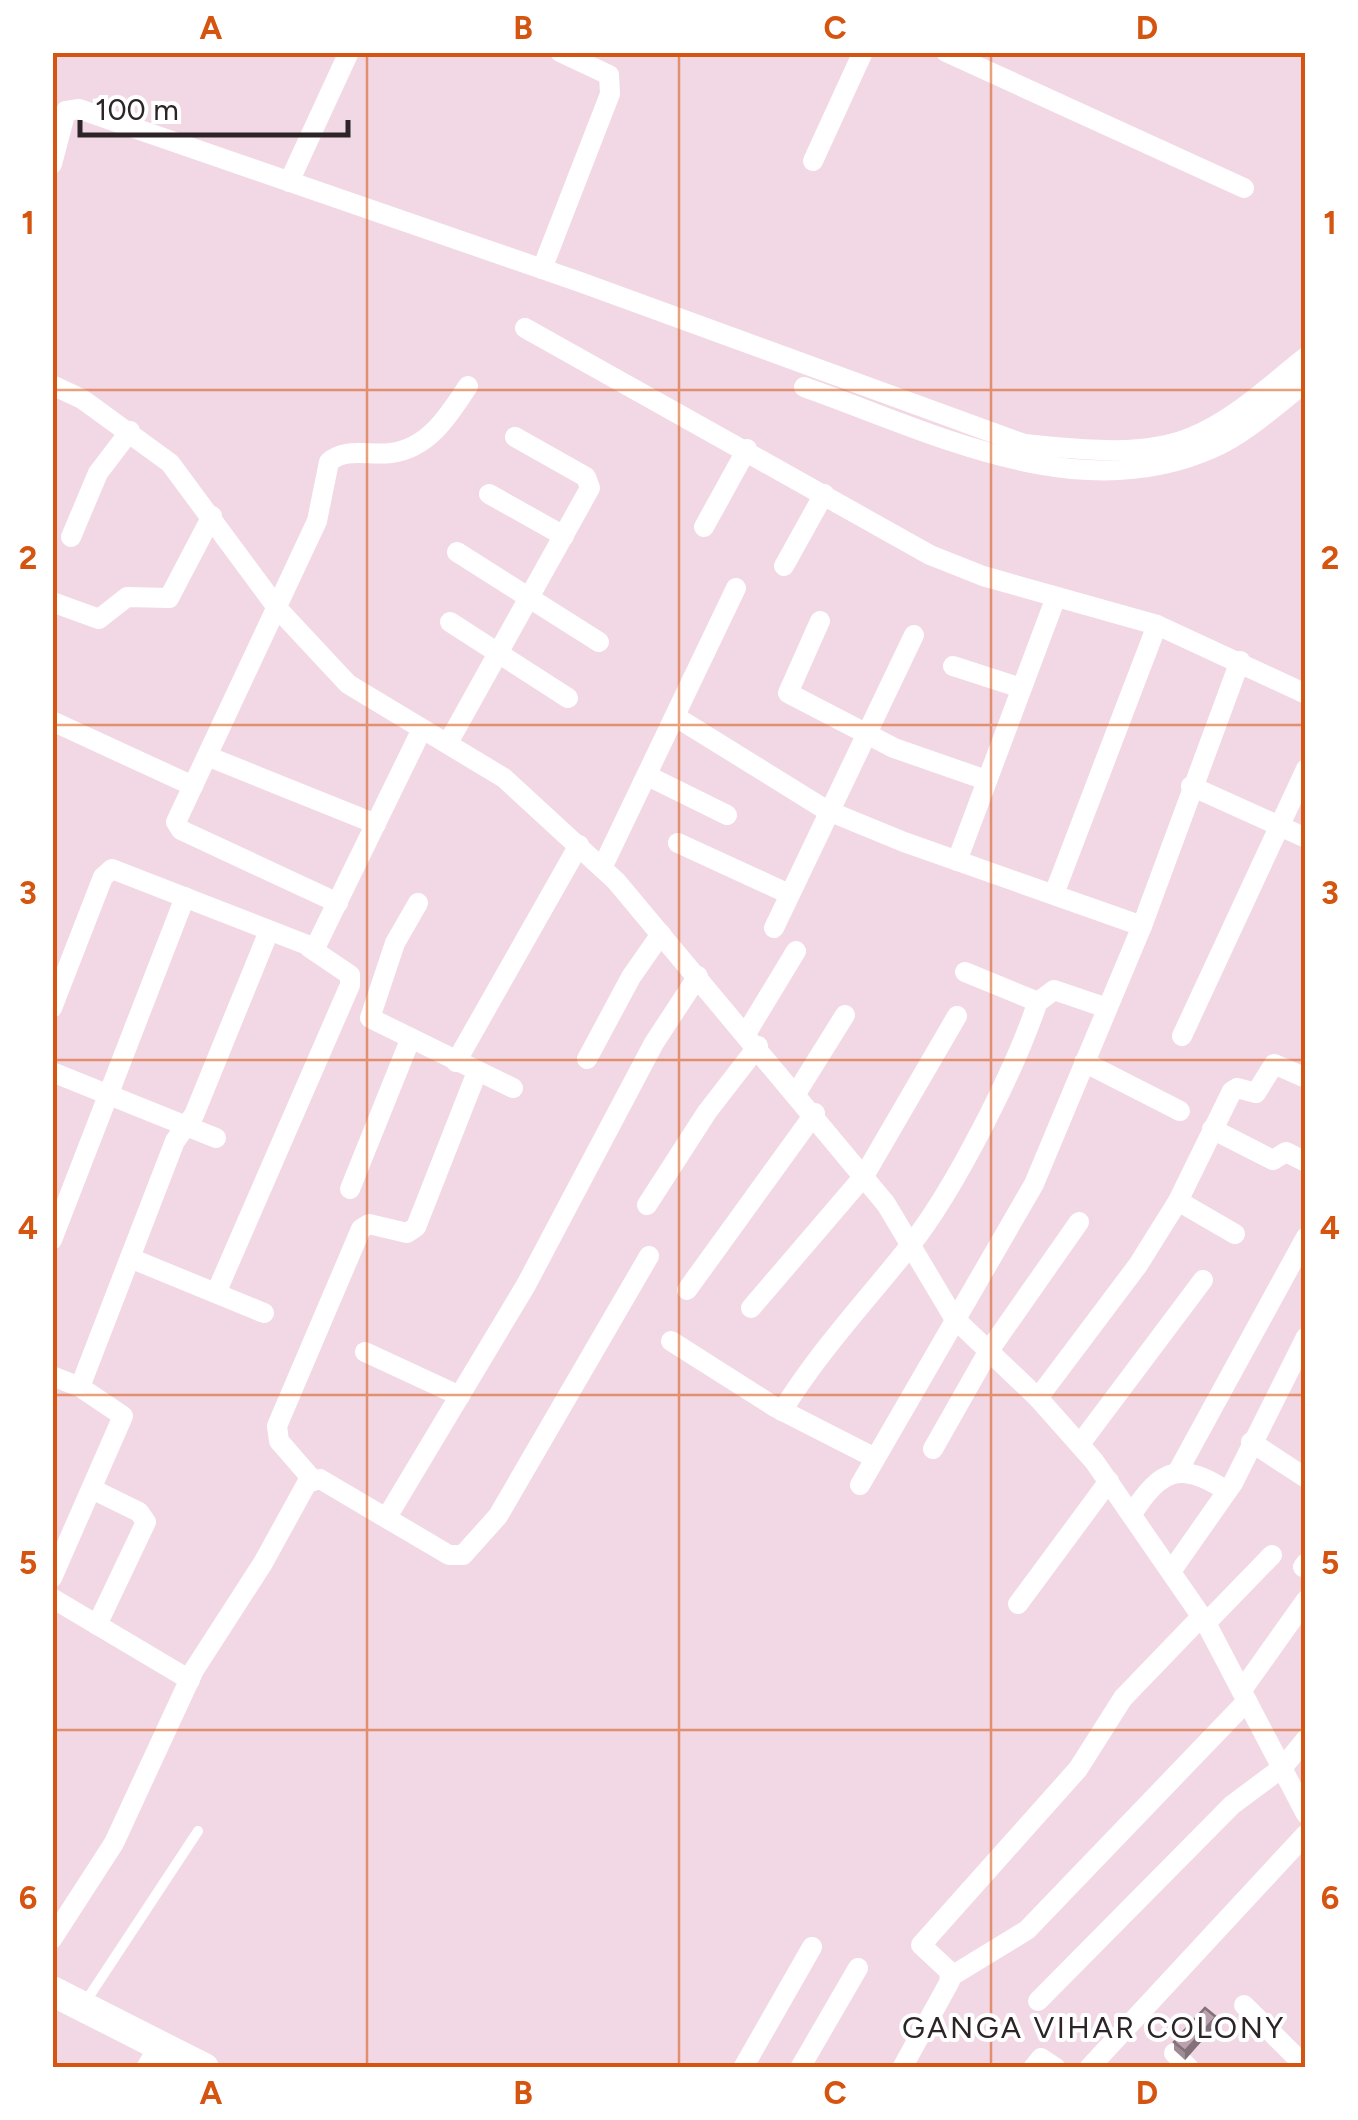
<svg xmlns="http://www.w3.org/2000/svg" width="1358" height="2120" font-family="Figtree,sans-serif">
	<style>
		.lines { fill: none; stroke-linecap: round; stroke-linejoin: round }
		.lane { stroke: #fff; stroke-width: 10 }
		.street { stroke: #fff; stroke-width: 20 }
		.secondary { stroke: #fff; stroke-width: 30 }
		.wall { fill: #a08a95 }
		.shaded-wall { fill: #827179 }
		.building { fill: #baa1ad; stroke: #827179; stroke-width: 2.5 }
		.grid { fill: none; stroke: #d5540f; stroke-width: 2.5; stroke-opacity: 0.55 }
		.labels { text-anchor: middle; stroke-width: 8; stroke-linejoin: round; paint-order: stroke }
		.neighbourhood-label { font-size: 30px; letter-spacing: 2.5px; fill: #2d2428; stroke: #fff }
		.neatline { fill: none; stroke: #d5540f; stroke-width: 4 }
		.grid-label { font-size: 32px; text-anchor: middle; font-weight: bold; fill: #d5540f }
	</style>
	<rect width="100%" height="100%" fill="#f2d8e4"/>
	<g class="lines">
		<path class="lane" d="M84 2004 198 1831"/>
		<g class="street">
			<path d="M946 52 1244 188"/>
			<path d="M813 161 863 52"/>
			<path d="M52 164 66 111 79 109 580 282 1024 444C1076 449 1142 458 1192 437 1234 420 1270 385 1306 357"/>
			<path d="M289 182 349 52"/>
			<path d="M542 269 610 94 609 75 560 52"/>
			<path d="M525 328 930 555 983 576 1157 625 1306 694"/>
			<path d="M52 385 82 399 170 463 278 609 348 684 504 778 616 881 886 1204 954 1318 1038 1398 1094 1461 1206 1623 1306 1814"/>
			<path d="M804 387C932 432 1078 509 1213 448 1247 433 1276 405 1306 382"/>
			<path d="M489 494 564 536"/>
			<path d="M704 527 747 449"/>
			<path d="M71 537 98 473 130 431"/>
			<path d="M457 552 599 642"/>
			<path d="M784 566 824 494"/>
			<path d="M52 602 99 619 127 597 169 598 212 516"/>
			<path d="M820 621 788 693 894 748 986 780"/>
			<path d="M450 622 568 698"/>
			<path d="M953 666 1021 688"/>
			<path d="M676 717 826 810 904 842 1142 926"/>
			<path d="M52 721 193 786"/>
			<path d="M448 743 590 488 586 477 515 437"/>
			<path d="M207 756 376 824"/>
			<path d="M648 776 727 815"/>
			<path d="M1191 786 1306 838"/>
			<path d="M678 843 789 894"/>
			<path d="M957 861 1056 597"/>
			<path d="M602 868 736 588"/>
			<path d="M1054 894 1157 625"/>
			<path d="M338 903 181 830 176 822 317 521 329 462C346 447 369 456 391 453 429 448 449 415 468 386"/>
			<path d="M418 903 395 943 370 1018 513 1088"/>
			<path d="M774 928 914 635"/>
			<path d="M965 972 1038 1002 1054 990 1107 1008"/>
			<path d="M52 1008 103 877 112 869 315 948 422 729"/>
			<path d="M747 1032 796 951"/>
			<path d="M1182 1036 1306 769"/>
			<path d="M587 1059 631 977 661 934"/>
			<path d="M456 1062 579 845"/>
			<path d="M1084 1062 1180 1111"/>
			<path d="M52 1072 216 1138"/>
			<path d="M797 1092 845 1015"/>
			<path d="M1212 1129 1273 1160 1286 1152 1306 1162"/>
			<path d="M350 1189 410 1040"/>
			<path d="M1178 1201 1235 1234"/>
			<path d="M647 1205 707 1112 758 1046"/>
			<path d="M52 1240 185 897"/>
			<path d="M130 1258 264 1313"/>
			<path d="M687 1290 815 1113"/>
			<path d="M216 1293 350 985V975L310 948"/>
			<path d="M751 1308 864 1176 957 1016"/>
			<path d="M671 1341 775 1407 875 1458"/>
			<path d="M365 1352 460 1396"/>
			<path d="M52 1376 80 1387 123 1416 52 1578"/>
			<path d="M80 1387 175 1141 194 1115 269 931"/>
			<path d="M1038 1398 1138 1265 1178 1201 1232 1091 1237 1088 1256 1093 1274 1064 1306 1078"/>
			<path d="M782 1411C819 1351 866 1301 909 1247 954 1191 1015 1070 1038 1001"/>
			<path d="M1251 1442 1306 1478"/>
			<path d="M1080 1444 1203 1280"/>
			<path d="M933 1449 988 1352 1079 1222"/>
			<path d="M1178 1471 1306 1237"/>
			<path d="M312 1479 279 1441 277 1426 361 1229 369 1224 407 1233 416 1227 477 1072"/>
			<path d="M860 1485 1034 1184 1142 926 1240 661"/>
			<path d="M92 1489 139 1512 146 1522 97 1625"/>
			<path d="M1132 1514C1161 1468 1181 1461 1227 1491"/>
			<path d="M387 1517 526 1285 654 1043 698 976"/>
			<path d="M1303 1567 1306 1563"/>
			<path d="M1172 1570 1233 1483 1306 1337"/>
			<path d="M52 1598 190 1680"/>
			<path d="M1018 1604 1109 1481"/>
			<path d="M1206 1623 1272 1555"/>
			<path d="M1242 1690 1306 1600"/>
			<path d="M52 1939 114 1843 194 1670 263 1563 307 1483 320 1479 449 1555H463L498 1516 649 1256"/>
			<path d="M950 1977 1027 1930 1247 1701"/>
			<path d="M1038 2001 1232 1805 1283 1767 1306 1739"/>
			<path d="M1244 2005 1306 2067"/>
			<path d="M1174 2053 1189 2068"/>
			<path d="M146 2068 160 2044"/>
			<path d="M743 2068 812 1947"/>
			<path d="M800 2068 858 1968"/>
			<path d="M902 2068 950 1981 949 1971 921 1945 1078 1769 1123 1698 1202 1616"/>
			<path d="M1033 2068 1041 2058 1056 2068"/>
			<path d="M1089 2068 1306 1834"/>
		</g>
		<path class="secondary" d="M52 1991 204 2068"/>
	</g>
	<path class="wall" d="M1216 2025 1185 2060 1174 2050V2042Z"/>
	<path class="shaded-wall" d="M1216 2017V2025L1185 2060V2051Z"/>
	<path class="building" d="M1205 2008 1216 2017 1185 2051 1174 2042Z"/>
	<path class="grid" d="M367 52V2068M679 52V2068M991 52V2068M52 390H1306M52 725H1306M52 1060H1306M52 1395H1306M52 1730H1306"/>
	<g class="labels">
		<g class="neighbourhood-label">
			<text x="1094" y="2038">GANGA VIHAR COLONY</text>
		</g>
	</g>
	<rect width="1358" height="2120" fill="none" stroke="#ffffff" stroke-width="110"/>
	<path d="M80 120v15h268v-15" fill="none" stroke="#2d2428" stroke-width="5"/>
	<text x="95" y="120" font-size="30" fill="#2d2428" stroke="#ffffff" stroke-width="8" paint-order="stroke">100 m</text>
	<rect x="55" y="55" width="1248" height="2010" class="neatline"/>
	<g class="grid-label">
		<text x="211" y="39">A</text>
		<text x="523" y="39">B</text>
		<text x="835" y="39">C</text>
		<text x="1147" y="39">D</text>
		<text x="28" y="234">1</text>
		<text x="1330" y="234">1</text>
		<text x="28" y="569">2</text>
		<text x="1330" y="569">2</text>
		<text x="28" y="904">3</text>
		<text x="1330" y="904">3</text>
		<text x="28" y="1239">4</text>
		<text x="1330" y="1239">4</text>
		<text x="28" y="1574">5</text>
		<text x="1330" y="1574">5</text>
		<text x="28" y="1909">6</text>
		<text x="1330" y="1909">6</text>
		<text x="211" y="2104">A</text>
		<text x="523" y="2104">B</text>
		<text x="835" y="2104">C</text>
		<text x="1147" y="2104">D</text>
	</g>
</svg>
